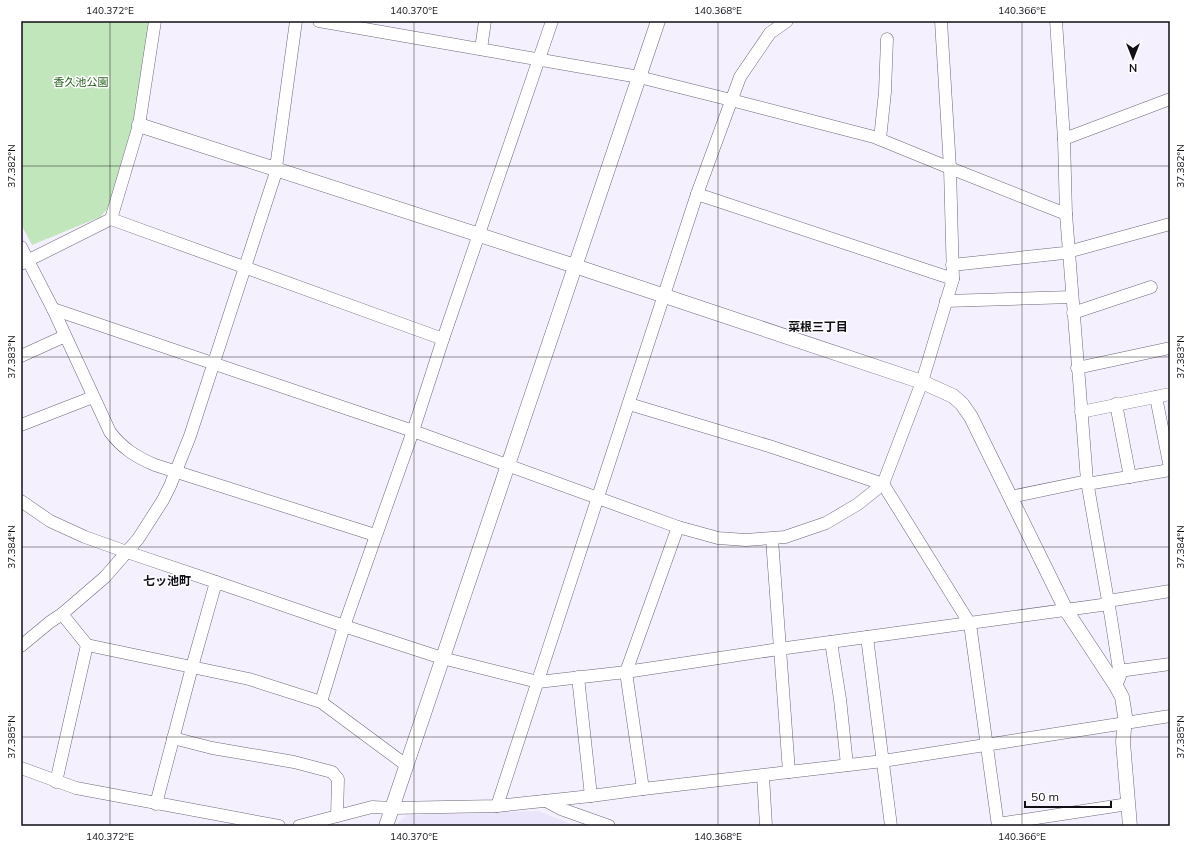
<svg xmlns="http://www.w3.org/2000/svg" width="1191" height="847" font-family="Mulish,'Noto Sans JP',sans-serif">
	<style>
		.education { fill: #ebe5fb }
		.park { fill: #c2e6bc }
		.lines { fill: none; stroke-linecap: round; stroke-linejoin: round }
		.minor-casing { stroke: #6d6679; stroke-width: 13 }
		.tertiary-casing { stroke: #6d6679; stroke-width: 15 }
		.minor { stroke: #fff; stroke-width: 12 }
		.tertiary { stroke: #fff; stroke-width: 14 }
		.ticks { fill: none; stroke: #110e15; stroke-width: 1; stroke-opacity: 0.45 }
		.labels { text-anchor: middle; stroke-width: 3; stroke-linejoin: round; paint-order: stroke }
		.park-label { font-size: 11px; fill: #2a6222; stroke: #fff }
		.neighbourhood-label { font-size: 12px; font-weight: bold; fill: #110e15; stroke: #fff }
		.neatline { fill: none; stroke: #110e15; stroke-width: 1.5 }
		.ticks-label { font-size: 10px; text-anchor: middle; fill: #110e15 }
	</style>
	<rect width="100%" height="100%" fill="#f5f0fe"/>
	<path class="education" d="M538 811 576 826H396L397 824 407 815Z"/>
	<path class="park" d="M21 21H150L138 114 112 204 100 217 32 245 21 224Z"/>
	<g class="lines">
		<defs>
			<g id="minor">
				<path d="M319 21 639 77 731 100 874 137 950 168 1066 214"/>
				<path d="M1056 21 1064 139 1066 214 1087 481 1111 618 1120 676 1116 686"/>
				<path d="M481 49 485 21"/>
				<path d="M880 139 885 92 887 39"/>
				<path d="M1064 139 1170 99"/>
				<path d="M697 194 953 279"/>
				<path d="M111 219 139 125 155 21"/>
				<path d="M21 247 53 309 110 432C122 448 136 457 155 465L375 535"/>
				<path d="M21 264 111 219 443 339"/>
				<path d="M952 265 1064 253 1170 224"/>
				<path d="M946 301 1072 297"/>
				<path d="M53 309 413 431 678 527 718 538 746 540 785 537 826 523 858 504 883 484 922 382 953 279 950 168 941 21"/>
				<path d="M1073 313 1151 287"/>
				<path d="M21 356 65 336"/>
				<path d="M1077 368 1170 348"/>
				<path d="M1156 397 1170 468"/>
				<path d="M629 404 769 446 883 484 970 624 998 826"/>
				<path d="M1116 404 1130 477"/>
				<path d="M1081 412 1170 394"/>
				<path d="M21 425 93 397"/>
				<path d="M1087 484 1170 470"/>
				<path d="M1010 497 1087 481"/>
				<path d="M21 501 50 521 85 537 127 552 216 582 344 626 442 658 538 682 626 672 779 649 1109 604"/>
				<path d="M772 539 789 772"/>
				<path d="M1108 601 1170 591"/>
				<path d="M62 614 87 645 249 679 321 702 406 765"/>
				<path d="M867 637 891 826"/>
				<path d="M831 642 840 699 847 765"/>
				<path d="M21 646 50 622 62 614 105 577 138 539 163 500 170 486 190 436 275 175 296 21"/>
				<path d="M1119 671 1170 664"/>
				<path d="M578 677 591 796"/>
				<path d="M321 702 344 626 413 431 443 339 552 21"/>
				<path d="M173 738 212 748 294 762 332 772 338 779 337 816"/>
				<path d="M21 768 76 788 279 826"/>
				<path d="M763 776 766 826"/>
				<path d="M56 782 87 645"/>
				<path d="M643 789 626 672 678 527"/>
				<path d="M546 801 561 809 609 826"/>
				<path d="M156 804 192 667 216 582"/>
				<path d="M497 806 697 194 740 77 770 33 787 21"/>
				<path d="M998 824 1128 804"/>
				<path d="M299 826 372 807 392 808 497 806 591 796 643 789 883 761 1170 716"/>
			</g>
			<g id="tertiary">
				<path d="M139 125 575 266 922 382 953 396 962 404 971 417 1066 610 1116 686 1122 697 1125 716 1123 742 1130 826"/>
				<path d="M386 826 658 21"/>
			</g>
		</defs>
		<use href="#minor" class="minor-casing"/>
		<use href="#tertiary" class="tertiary-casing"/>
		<use href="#minor" class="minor"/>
		<use href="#tertiary" class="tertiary"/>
	</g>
	<path class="ticks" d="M110 21V826M414 21V826M718 21V826M1022 21V826M21 166H1170M21 357H1170M21 547H1170M21 737H1170"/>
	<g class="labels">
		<g class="park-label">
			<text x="81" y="86">香久池公園</text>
		</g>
		<g class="neighbourhood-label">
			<text x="818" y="331">菜根三丁目</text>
			<text x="167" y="585">七ッ池町</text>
		</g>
	</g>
	<rect width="1191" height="847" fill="none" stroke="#ffffff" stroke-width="44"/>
	<g transform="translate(1133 58) rotate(180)" stroke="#ffffff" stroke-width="3" paint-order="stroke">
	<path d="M0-3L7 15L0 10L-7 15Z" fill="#110e15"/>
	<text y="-6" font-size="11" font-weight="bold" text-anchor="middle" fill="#110e15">N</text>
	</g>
	<path d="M1025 801v6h86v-6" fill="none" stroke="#110e15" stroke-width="2"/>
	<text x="1031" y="801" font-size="12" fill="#110e15" stroke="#ffffff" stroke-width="3" paint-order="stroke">50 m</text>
	<rect x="22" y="22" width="1147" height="803" class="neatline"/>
	<g class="ticks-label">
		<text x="110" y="14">140.372°E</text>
		<text x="414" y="14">140.370°E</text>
		<text x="718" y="14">140.368°E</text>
		<text x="1022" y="14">140.366°E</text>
		<text transform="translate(1180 166) rotate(-90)" y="4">37.382°N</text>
		<text transform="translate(11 166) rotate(-90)" y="4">37.382°N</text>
		<text transform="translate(1180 357) rotate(-90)" y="4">37.383°N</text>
		<text transform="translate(11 357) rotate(-90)" y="4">37.383°N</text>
		<text transform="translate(1180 547) rotate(-90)" y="4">37.384°N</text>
		<text transform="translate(11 547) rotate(-90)" y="4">37.384°N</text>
		<text transform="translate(1180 737) rotate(-90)" y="4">37.385°N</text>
		<text transform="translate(11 737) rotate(-90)" y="4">37.385°N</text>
		<text x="110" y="840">140.372°E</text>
		<text x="414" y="840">140.370°E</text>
		<text x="718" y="840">140.368°E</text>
		<text x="1022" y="840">140.366°E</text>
	</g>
</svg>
